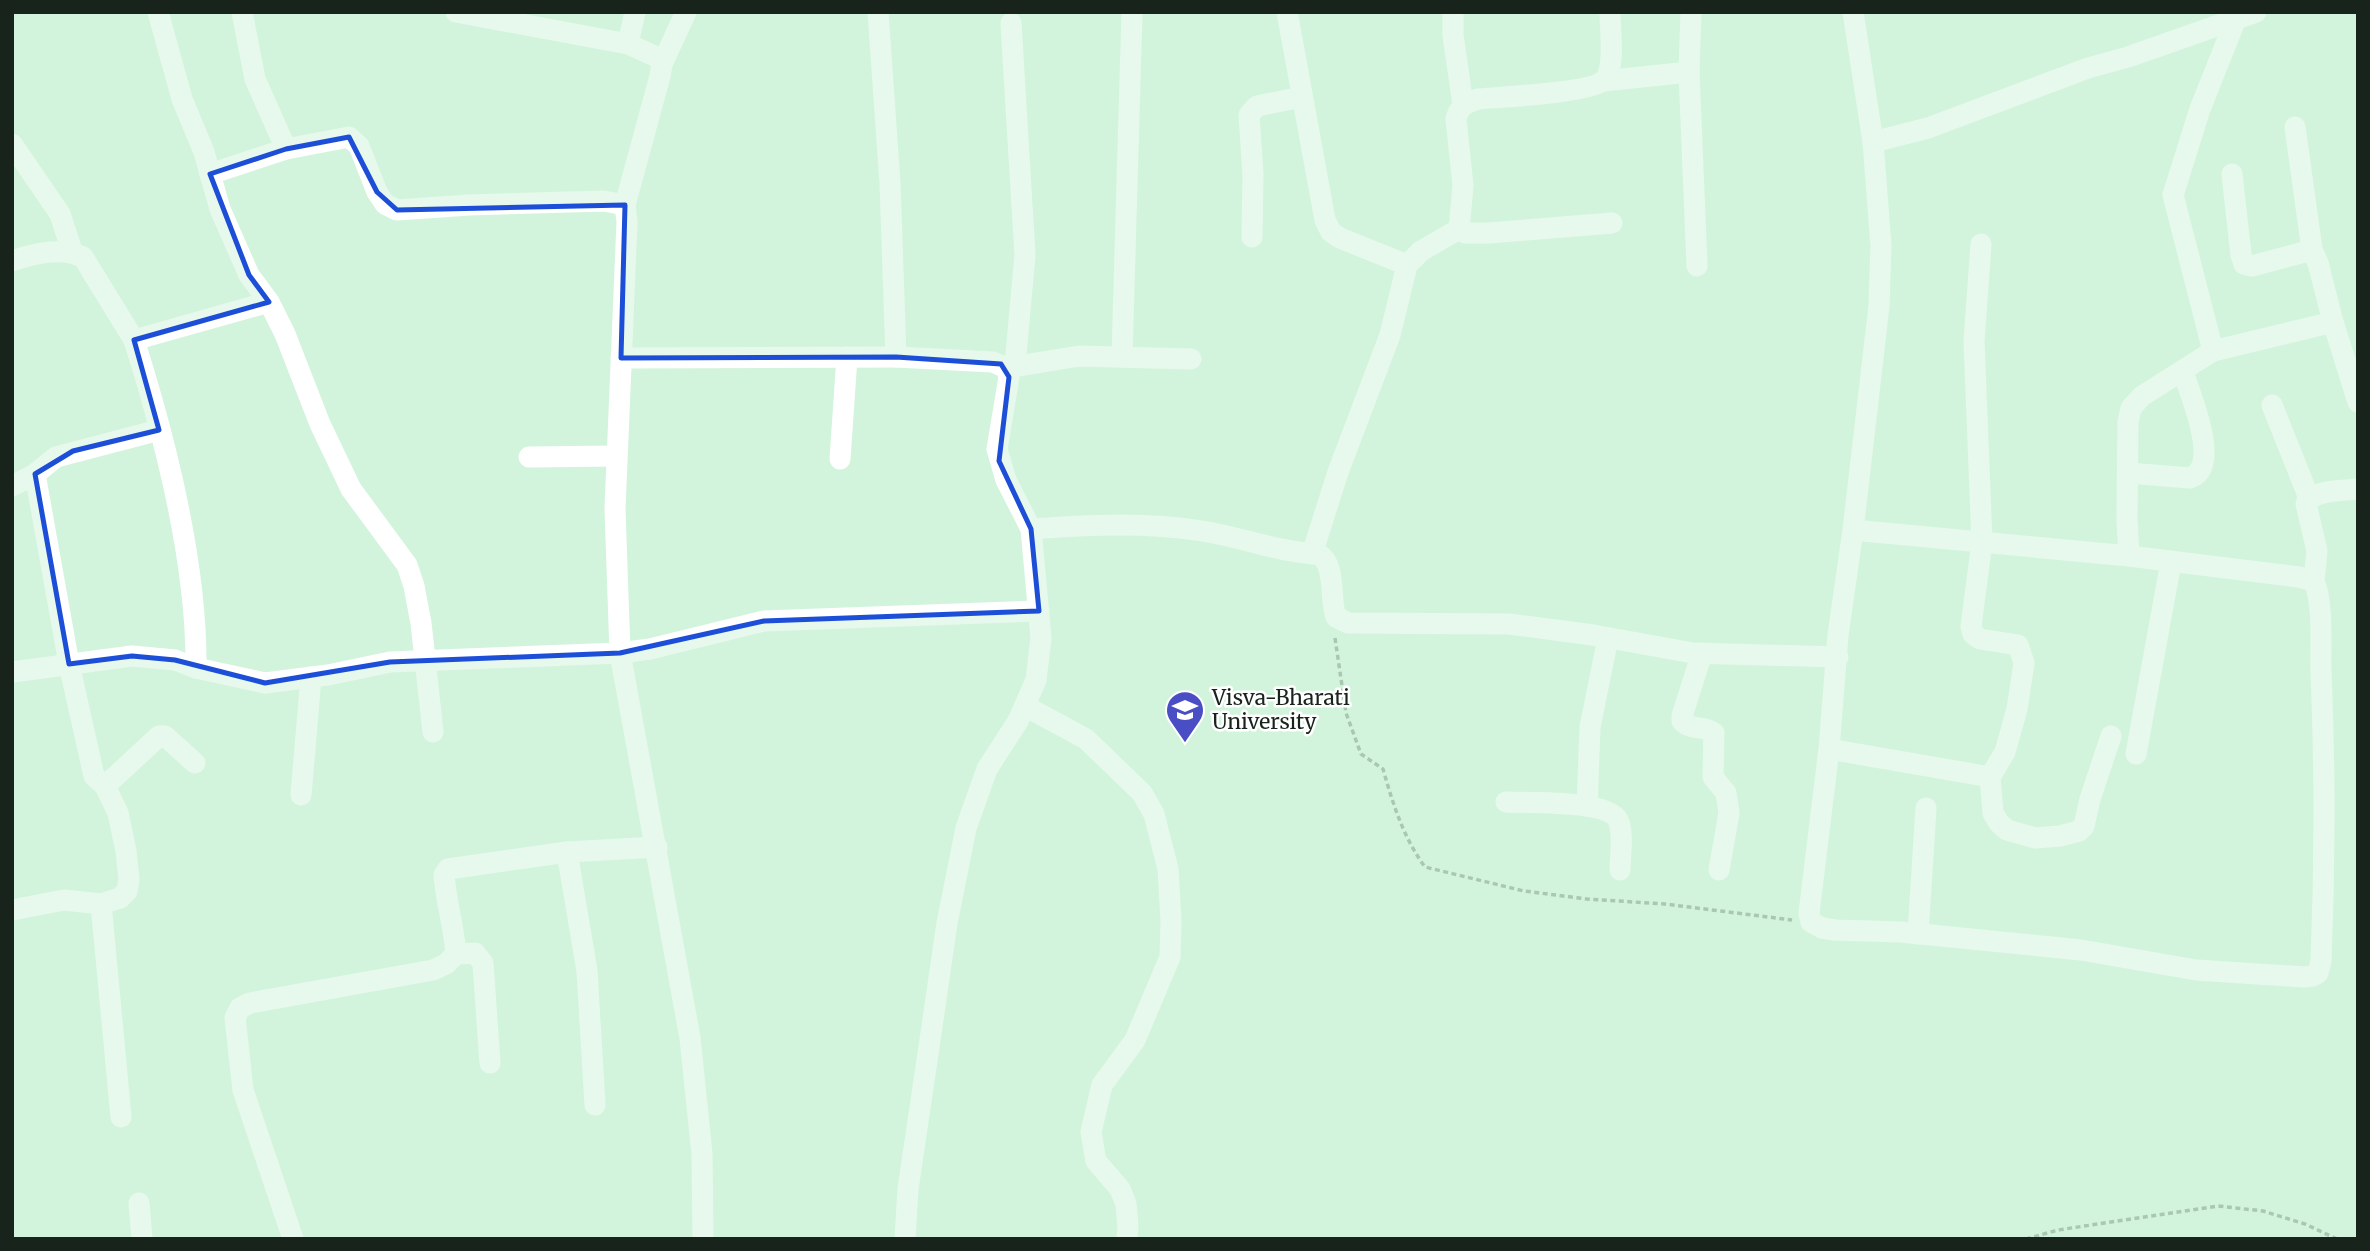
<svg xmlns="http://www.w3.org/2000/svg" width="2370" height="1251" font-family="Merriweather,serif">
	<style>
		.lines { fill: none; stroke-linecap: round; stroke-linejoin: round }
		.path { stroke: #799080; stroke-width: 3.5; stroke-dasharray: 5 3.5; stroke-linecap: butt }
		.minor { stroke: #fff; stroke-width: 21 }
		.marked { fill: none; stroke: #1d4ed8; stroke-width: 5; stroke-linejoin: round }
		.labels { text-anchor: middle; stroke-width: 5; stroke-linejoin: round; paint-order: stroke }
		.poi-label { font-size: 21px; fill: #17231b; stroke: #fff; text-anchor: start }
	</style>
	<rect width="100%" height="100%" fill="#d3f4dc"/>
	<g class="lines">
		<g class="path">
			<path d="M1335 638 1346 713 1361 754 1383 769C1393 804 1403 837 1425 867L1524 891 1587 899 1665 904 1792 920"/>
			<path d="M2026 1239 2058 1230 2218 1206 2263 1211 2305 1224 2337 1239"/>
		</g>
		<g class="minor">
			<path d="M158 12 182 99 204 152 220 209 249 275 269 302 285 334 320 424 351 489 407 565 414 586 421 623 433 732"/>
			<path d="M242 12 255 79 286 149 349 137 359 146 377 192 385 204 397 210 469 205 604 201 625 205 627 222 615 509 620 653 650 649 764 621 1039 611"/>
			<path d="M456 12 628 44 657 57 662 64 660 76 625 205"/>
			<path d="M878 12 890 183 896 357 993 362 1006 368 1009 377 997 449 1006 480 1031 529"/>
			<path d="M1287 12 1325 220 1331 232 1340 238 1407 265"/>
			<path d="M1453 12V35L1463 105"/>
			<path d="M1691 12 1689 72 1697 266"/>
			<path d="M1853 12 1873 142 1881 246 1879 306 1853 530 1838 635 1829 749 1809 913 1811 922 1822 928 1835 930 1901 932 2081 950 2196 970 2304 977 2313 976 2318 973 2321 961C2325 864 2325 768 2321 672 2320 646 2324 605 2314 581L2299 577 2129 556 1853 530"/>
			<path d="M2235 21 2200 109 2173 195 2213 351 2333 322 2358 402"/>
			<path d="M1011 23 1025 255 1015 365"/>
			<path d="M628 44 635 12"/>
			<path d="M662 64 686 12"/>
			<path d="M1603 81 1689 72"/>
			<path d="M2295 127 2312 250 2318 263 2333 322"/>
			<path d="M1873 142 1928 128 2088 68 2128 57 2256 12"/>
			<path d="M12 144 60 214 72 251"/>
			<path d="M210 174 286 149"/>
			<path d="M2232 174 2241 255 2244 264 2252 266 2312 250"/>
			<path d="M1459 229 1465 233H1489L1612 223"/>
			<path d="M1252 237 1253 175 1249 115 1257 106 1302 97"/>
			<path d="M1981 244 1974 341 1982 542 1971 626 1973 634 1980 639 2018 645 2024 663 2017 709 2005 752 1990 777 1993 813 1999 823 2007 830 2035 838 2060 836 2079 831 2084 826 2090 799 2111 736"/>
			<path d="M12 261C34 253 62 247 83 257L134 340"/>
			<path d="M1122 356 1132 12"/>
			<path d="M621 358 896 357"/>
			<path d="M1006 368 1079 356 1191 359"/>
			<path d="M2272 405 2309 498"/>
			<path d="M529 457 616 456"/>
			<path d="M840 459 847 357"/>
			<path d="M2128 473 2190 478C2222 467 2190 394 2183 372"/>
			<path d="M12 486 35 474 56 457 159 430"/>
			<path d="M1312 554 1338 472 1390 335 1407 265 1421 251 1459 229 1463 186 1456 119C1459 106 1466 103 1478 99 1500 97 1596 93 1606 78 1615 64 1610 29 1610 12"/>
			<path d="M2129 556 2127 519 2128 422 2131 408 2142 396 2213 351"/>
			<path d="M2314 581 2317 551 2306 504C2313 489 2343 491 2358 489"/>
			<path d="M1702 653 1682 716V721C1691 731 1704 725 1714 733L1713 777 1726 793 1729 813 1719 870"/>
			<path d="M196 668C197 565 165 438 134 340L269 302"/>
			<path d="M12 672 132 656 175 660 196 668 265 683 328 675 390 662 620 653 690 1038 702 1154 703 1239"/>
			<path d="M1025 706 1086 739 1142 793 1154 814 1168 869 1171 921 1170 957 1135 1040 1102 1085 1091 1132 1096 1161 1120 1189 1126 1204 1128 1226 1127 1239"/>
			<path d="M1829 749 1990 777"/>
			<path d="M2136 754 2171 562"/>
			<path d="M105 786 159 736H165L195 763"/>
			<path d="M301 795 311 677"/>
			<path d="M1506 802C1529 803 1607 800 1618 820 1624 833 1620 856 1620 870"/>
			<path d="M1587 806 1590 727 1608 638"/>
			<path d="M567 852 587 971 595 1105"/>
			<path d="M101 904 121 1117"/>
			<path d="M12 910 64 900 101 904 120 898 127 891 129 880 126 851 118 813 105 786 94 776 69 664 35 474"/>
			<path d="M1918 934 1926 808"/>
			<path d="M456 954 475 953 483 963 490 1063"/>
			<path d="M139 1203 142 1239"/>
			<path d="M293 1239 243 1090 235 1018 240 1008 250 1003 433 970 446 964 456 954C454 927 446 902 444 875L448 869 567 852 657 847"/>
			<path d="M905 1239 908 1189 930 1040 947 923 966 828 987 769 1018 721 1036 680 1041 638 1031 529C1087 525 1145 522 1202 531 1241 537 1278 552 1318 554 1337 564 1329 599 1336 617L1348 623 1509 624 1593 635 1693 653 1838 657"/>
		</g>
	</g>
	<path d="M0 0H2370V1251H0ZM349 137 377 192 397 210 625 205 621 358 896 357 1001 364 1009 377 999 461 1031 529 1039 611 764 621 620 653 390 662 265 683 175 660 132 656 69 664 35 474 73 451 159 430 134 340 269 302 249 275 210 174 286 149Z" fill="#d3f4dc" fill-opacity=".55" fill-rule="evenodd"/>
	<path class="marked" d="M349 137 377 192 397 210 625 205 621 358 896 357 1001 364 1009 377 999 461 1031 529 1039 611 764 621 620 653 390 662 265 683 175 660 132 656 69 664 35 474 73 451 159 430 134 340 269 302 249 275 210 174 286 149Z"/>
	<defs>
		<symbol id="university-pin" viewBox="-11 -11 22 30"><path d="M0 17L-7.5 6A9.5 9.5 0 1 1 7.5 6Z" fill="#4a4ec4" stroke="#fff"/><path d="M0-5L7-2L0 1L-7-2ZM-4 1L0 2.5L4 1V4Q0 6-4 4Z" fill="#fff"/></symbol>
	</defs>
	<g fill-rule="evenodd">
		<use href="#university-pin" x="1163" y="688" width="44" height="60"/>
	</g>
	<g class="labels">
		<g class="poi-label">
			<text x="1212" y="705">Visva-Bharati<tspan x="1212" dy="24">University</tspan></text>
		</g>
	</g>
	<rect width="2370" height="1251" fill="none" stroke="#17231b" stroke-width="28"/>
</svg>
